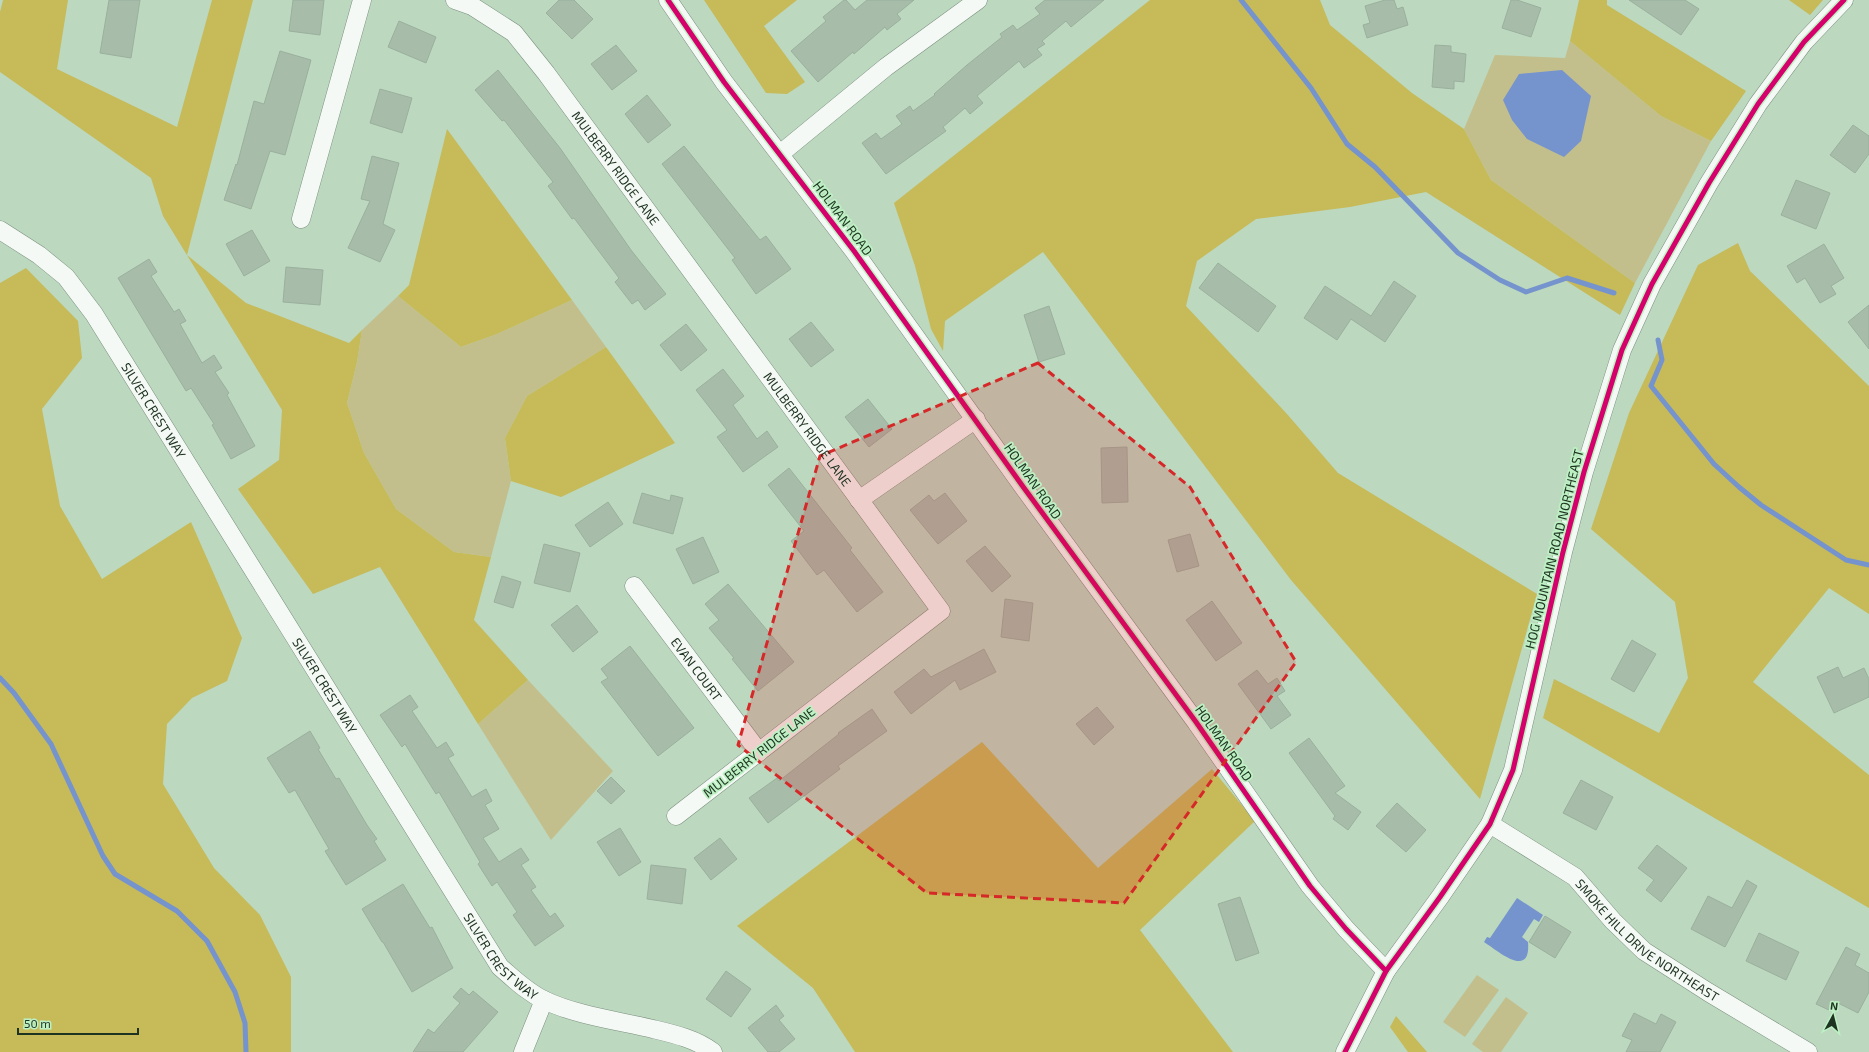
<svg xmlns="http://www.w3.org/2000/svg" width="1869" height="1052" font-family="'Exo 2',sans-serif">
	<style>
		.green { fill: #c3bf8d }
		.forest { fill: #c6ba59 }
		.water { fill: #7593cd }
		.lines { fill: none; stroke-linecap: round; stroke-linejoin: round }
		.stream { stroke: #7593cd; stroke-width: 5 }
		.building { fill: #a7bdaa; stroke: #9ab09d }
		.minor-casing { stroke: #7b907e; stroke-width: 19 }
		.minor { stroke: #f5f9f5; stroke-width: 18 }
		.cycleway-casing { stroke: #bdf1c3; stroke-width: 8 }
		.cycleway { stroke: #d6006c; stroke-width: 5 }
		.marked { fill: #d62828; fill-opacity: 0.2; stroke: #d62828; stroke-width: 3; stroke-dasharray: 8 5; stroke-linejoin: round }
		.labels { text-anchor: middle; stroke-width: 3.5; stroke-linejoin: round; paint-order: stroke }
		.street-label { font-size: 13px; fill: #1e3321; stroke: #bdf1c3 }
	</style>
	<rect width="100%" height="100%" fill="#bcd8bf"/>
	<g class="green">
		<path d="M1570 41 1661 116 1711 141 1635 283 1491 180 1464 129 1495 55 1565 58Z"/>
		<path d="M398 296 461 347 497 334 572 300 606 347 527 396 505 438 511 481 491 557 454 552 396 509 364 453 347 403 357 362 362 330Z"/>
		<path d="M528 680 613 771 551 840 478 724Z"/>
		<path d="M1477 975 1499 990 1465 1037 1443 1022Z"/>
		<path d="M1506 997 1528 1013 1501 1052H1483L1472 1044Z"/>
	</g>
	<g class="forest">
		<path d="M3 0H68L57 69 177 127 212 0H253L187 255 246 303 349 343 362 330 357 362 347 403 364 453 396 509 454 552 491 557 474 620 528 680 478 724 380 567 313 594 238 489 279 460 282 410 163 216 151 178 0 72V12Z"/>
		<path d="M704 0H797L764 26 805 82 787 94 766 93Z"/>
		<path d="M1150 0H1320L1330 25 1412 93 1464 129 1491 180 1635 283 1620 315 1426 192 1350 207 1256 219 1197 261 1186 306 1287 414 1338 473 1537 594 1480 799 1291 580 1043 252 945 321 943 351 931 329 915 266 894 203Z"/>
		<path d="M1579 0H1607V5L1746 91 1711 141 1661 116 1570 41Z"/>
		<path d="M1789 0H1823L1810 15Z"/>
		<path d="M447 129 572 300 497 334 461 347 398 296 409 285Z"/>
		<path d="M1738 243 1750 271 1869 386V614L1829 588 1753 682 1869 775V908L1543 718 1554 679 1659 733 1688 678 1675 602 1591 529 1629 413 1698 265Z"/>
		<path d="M26 268 78 321 82 358 42 409 60 506 102 579 191 522 242 638 227 681 192 698 167 724 163 784 214 868 260 915 291 977V1052H0V283Z"/>
		<path d="M606 347 675 443 561 497 511 481 505 438 527 396Z"/>
		<path d="M982 742 1098 868 1212 769 1255 821 1140 930 1233 1052H855L813 988 737 926Z"/>
		<path d="M1396 1016 1427 1052H1408L1390 1027Z"/>
	</g>
	<g class="water">
		<path d="M1562 70 1591 96 1581 141 1564 157 1527 139 1512 120 1503 100 1519 74Z"/>
		<path d="M1517 898 1543 915 1539 922 1534 919 1522 937 1528 942C1531 980 1498 951 1484 942L1487 937 1490 938Z"/>
	</g>
	<g class="lines">
		<g class="stream">
			<path d="M1241 0 1311 88 1347 144 1375 167 1458 253 1500 280 1526 292 1567 278 1614 293"/>
			<path d="M1658 340 1662 360 1651 386 1714 464 1739 487 1761 505 1846 560 1869 565"/>
			<path d="M0 678 14 693 51 744 103 856 115 874 177 911 207 941 235 992 245 1023 246 1052"/>
		</g>
	</g>
	<g class="building">
		<path d="M109 0H140L131 58 100 53Z"/>
		<path d="M293 0H324L320 35 289 31Z"/>
		<path d="M559 0H574L593 19 572 39 546 13Z"/>
		<path d="M844 0H846L855 10 867 0H914L897 14 901 19 887 30 885 27 854 54 853 52 818 82 791 51 826 21 823 17Z"/>
		<path d="M1045 0H1104L1071 27 1066 21 1042 41 1045 44 1037 49 1042 55 1024 68 1019 61 977 96 983 103 970 114 965 108 943 127 946 131 886 174 862 143 876 133 881 139 902 124 896 116 910 106 913 111 935 95 934 94 967 65 1002 37 1000 34 1013 25 1017 30 1040 14 1035 8Z"/>
		<path d="M1385 0H1394L1397 9 1403 7 1408 25 1367 38 1363 25 1370 23 1365 6Z"/>
		<path d="M1511 0H1517L1541 8 1531 37 1502 28Z"/>
		<path d="M1629 0H1685L1699 9 1681 35Z"/>
		<path d="M399 21 436 37 426 63 388 47Z"/>
		<path d="M616 45 637 71 612 90 591 64Z"/>
		<path d="M1435 45 1451 46V52L1466 54 1464 82 1454 81V89L1432 87Z"/>
		<path d="M280 51 311 60 285 155 270 151 251 209 224 200 236 164 237 165 254 101 264 104Z"/>
		<path d="M498 70 560 148 631 250 666 294 645 310 638 300 632 304 615 282 619 278 574 218 572 219 548 186 553 182 504 120 502 121 475 90Z"/>
		<path d="M380 89 412 98 402 133 370 123Z"/>
		<path d="M647 95 671 125 648 143 625 114Z"/>
		<path d="M1853 125 1869 136V154L1855 173 1830 155Z"/>
		<path d="M684 146 760 240 766 236 791 269 756 294 732 260 735 258 662 164Z"/>
		<path d="M372 156 399 163 383 224 395 230 380 262 348 248 370 201 361 199Z"/>
		<path d="M1796 180 1830 193 1816 229 1781 215Z"/>
		<path d="M252 230 270 261 244 276 226 244Z"/>
		<path d="M1824 244 1844 278 1831 286 1836 294 1820 303 1805 278 1797 283 1787 266Z"/>
		<path d="M149 259 157 272 151 276 174 312 179 309 186 321 180 324 202 363 214 355 222 368 215 372 229 393 227 395 255 446 231 459 212 425 214 424 191 388 186 391 118 278Z"/>
		<path d="M1218 263 1276 306 1258 332 1199 288Z"/>
		<path d="M286 267 323 270 320 305 283 302Z"/>
		<path d="M1394 281 1416 296 1385 342 1351 319 1337 340 1304 318 1325 286 1371 316Z"/>
		<path d="M1869 305V349L1848 322Z"/>
		<path d="M1049 306 1065 354 1039 362 1024 315Z"/>
		<path d="M811 322 834 350 811 367 789 339Z"/>
		<path d="M686 324 707 350 681 371 660 345Z"/>
		<path d="M723 369 744 396 733 405 757 439 767 431 778 447 743 472 717 437 727 430 696 390Z"/>
		<path d="M868 399 892 429 869 447 845 417Z"/>
		<path d="M1127 447 1128 502 1102 503 1101 448Z"/>
		<path d="M789 468 852 548 850 550 883 592 857 612 824 570 817 575 791 541 804 531 768 485Z"/>
		<path d="M642 493 670 501 671 495 683 498 673 534 633 523Z"/>
		<path d="M945 493 967 521 938 544 910 510 929 495 934 501Z"/>
		<path d="M608 502 623 524 590 547 575 525Z"/>
		<path d="M1190 534 1199 566 1177 572 1168 540Z"/>
		<path d="M703 537 719 572 693 584 676 549Z"/>
		<path d="M544 544 580 553 570 592 534 583Z"/>
		<path d="M985 546 1011 576 992 592 966 561Z"/>
		<path d="M502 576 521 582 513 608 494 602Z"/>
		<path d="M728 584 794 662 758 691 732 659 734 658 709 628 719 620 705 604Z"/>
		<path d="M1005 599 1033 603 1029 641 1001 637Z"/>
		<path d="M1212 601 1242 643 1216 661 1186 620Z"/>
		<path d="M577 605 598 632 573 652 551 625Z"/>
		<path d="M1632 640 1656 654 1634 692 1611 679Z"/>
		<path d="M630 646 694 728 658 756 601 682 608 678 601 669Z"/>
		<path d="M984 649 996 672 960 690 955 680 911 714 894 692 924 669 931 677Z"/>
		<path d="M1838 667 1843 678 1864 668 1869 679V697L1834 713 1817 677Z"/>
		<path d="M1257 670 1268 684 1277 678 1285 691 1277 696 1291 715 1271 729 1238 684Z"/>
		<path d="M410 695 418 707 412 711 437 748 446 742 454 755 448 758 472 797 486 789 492 801 485 805 499 829 483 838 499 862 521 848 529 860 521 865 536 887 531 890 550 917 555 913 564 926 535 946 513 915 517 912 497 882 492 886 478 864 480 862 439 792 436 794 405 744 402 747 380 715Z"/>
		<path d="M1097 707 1114 727 1094 745 1076 724Z"/>
		<path d="M872 709 887 731 838 766 840 769 768 823 749 798 777 778 779 781 839 734 838 733Z"/>
		<path d="M310 731 320 748 318 749 336 779 339 778 367 825 377 839 374 841 386 860 346 885 325 851 329 849 295 790 289 793 267 758Z"/>
		<path d="M1309 738 1345 786 1335 793 1361 812 1348 830 1333 819 1335 816 1289 753Z"/>
		<path d="M611 777 625 791 611 804 597 791Z"/>
		<path d="M1581 780 1613 797 1596 830 1563 813Z"/>
		<path d="M1397 803 1426 830 1406 852 1376 826Z"/>
		<path d="M620 828 641 862 619 876 597 842Z"/>
		<path d="M720 838 737 859 711 880 694 858Z"/>
		<path d="M1657 845 1687 868 1661 902 1646 890 1654 880 1638 868Z"/>
		<path d="M651 865 686 869 682 904 647 899Z"/>
		<path d="M1747 880 1757 886 1725 947 1691 929 1708 896 1732 908Z"/>
		<path d="M403 884 430 928 432 927 453 968 412 992 383 942H382L362 909Z"/>
		<path d="M1240 897 1259 953 1236 961 1218 904Z"/>
		<path d="M1545 916 1571 932 1555 958 1529 942Z"/>
		<path d="M1759 933 1799 952 1786 980 1746 961Z"/>
		<path d="M1846 947 1860 954 1855 965 1869 973V992L1858 1013 1836 1002 1831 1011 1816 1004Z"/>
		<path d="M726 971 751 989 731 1017 706 999Z"/>
		<path d="M461 988 469 995 473 991 498 1012 463 1052H413L428 1029 434 1033 460 1003 453 997Z"/>
		<path d="M776 1005 784 1016 779 1020 795 1039 779 1052H768L748 1028Z"/>
		<path d="M1634 1013 1656 1024 1661 1014 1676 1022 1660 1052H1626L1632 1040 1622 1036Z"/>
	</g>
	<g class="lines">
		<defs>
			<g id="minor">
				<path id="s1" d="M455 0 472 6 514 33 546 73 941 611 676 816"/>
				<path d="M668 0 724 82 854 251 1024 488 1196 722 1310 886 1346 929 1386 971"/>
				<path d="M780 154 886 67 978 0"/>
				<path d="M301 219 362 0"/>
				<path id="s2" d="M0 230 39 255 66 277 94 314 500 967C514 979 527 992 544 1000 575 1015 619 1021 653 1029 674 1034 696 1039 713 1052"/>
				<path d="M859 500 976 419"/>
				<path id="s3" d="M634 586 759 752"/>
				<path id="s4" d="M1490 824 1575 877 1613 921 1644 951 1708 992 1808 1052"/>
				<path d="M523 1052 544 1000"/>
				<path d="M1345 1052 1386 971 1440 897 1490 824 1513 770 1563 552 1584 472 1622 350 1652 284 1709 183 1758 104 1804 42 1844 0"/>
			</g>
		</defs>
		<use href="#minor" class="minor-casing"/>
		<use href="#minor" class="minor"/>
		<defs>
			<g id="cycleway">
				<path d="M668 0 724 82 854 251 1024 488 1196 722 1310 886 1346 929 1386 971"/>
				<path d="M1345 1052 1386 971 1440 897 1490 824 1513 770 1563 552 1584 472 1622 350 1652 284 1709 183 1758 104 1804 42 1844 0"/>
			</g>
		</defs>
		<use href="#cycleway" class="cycleway-casing"/>
		<use href="#cycleway" class="cycleway"/>
	</g>
	<path class="marked" d="M1038 363 1190 487 1296 662 1124 903 927 893 738 745 820 456Z"/>
	<g class="labels">
		<g class="street-label">
			<text dy="5" stroke="none"><textPath href="#s1" startOffset="237">MULBERRY RIDGE LANE</textPath></text>
			<text transform="translate(843 218) rotate(53)" y="5">HOLMAN ROAD</text>
			<text dy="5" stroke="none"><textPath href="#s2" startOffset="241">SILVER CREST WAY</textPath></text>
			<text dy="5" stroke="none"><textPath href="#s1" startOffset="561">MULBERRY RIDGE LANE</textPath></text>
			<text transform="translate(1033 481) rotate(55)" y="5">HOLMAN ROAD</text>
			<text transform="translate(1554 549) rotate(-76)" y="5">HOG MOUNTAIN ROAD NORTHEAST</text>
			<text dy="5" stroke="none"><textPath href="#s3" startOffset="104">EVAN COURT</textPath></text>
			<text dy="5" stroke="none"><textPath href="#s2" startOffset="565">SILVER CREST WAY</textPath></text>
			<text transform="translate(1224 743) rotate(55)" y="5">HOLMAN ROAD</text>
			<text transform="translate(759 752) rotate(-38)" y="5">MULBERRY RIDGE LANE</text>
			<text dy="5" stroke="none"><textPath href="#s4" startOffset="197">SMOKE HILL DRIVE NORTHEAST</textPath></text>
			<text dy="5" stroke="none"><textPath href="#s2" startOffset="889">SILVER CREST WAY</textPath></text>
		</g>
	</g>
	<g transform="translate(1833 1016) rotate(7)" stroke="#bdf1c3" stroke-width="3" paint-order="stroke">
	<path d="M0-3L7 15L0 10L-7 15Z" fill="#1e3321"/>
	<text y="-6" font-size="11" font-weight="bold" text-anchor="middle" fill="#1e3321">N</text>
	</g>
	<path d="M18 1028v6h120v-6" fill="none" stroke="#1e3321" stroke-width="2"/>
	<text x="24" y="1028" font-size="12" fill="#1e3321" stroke="#bdf1c3" stroke-width="3" paint-order="stroke">50 m</text>
</svg>
